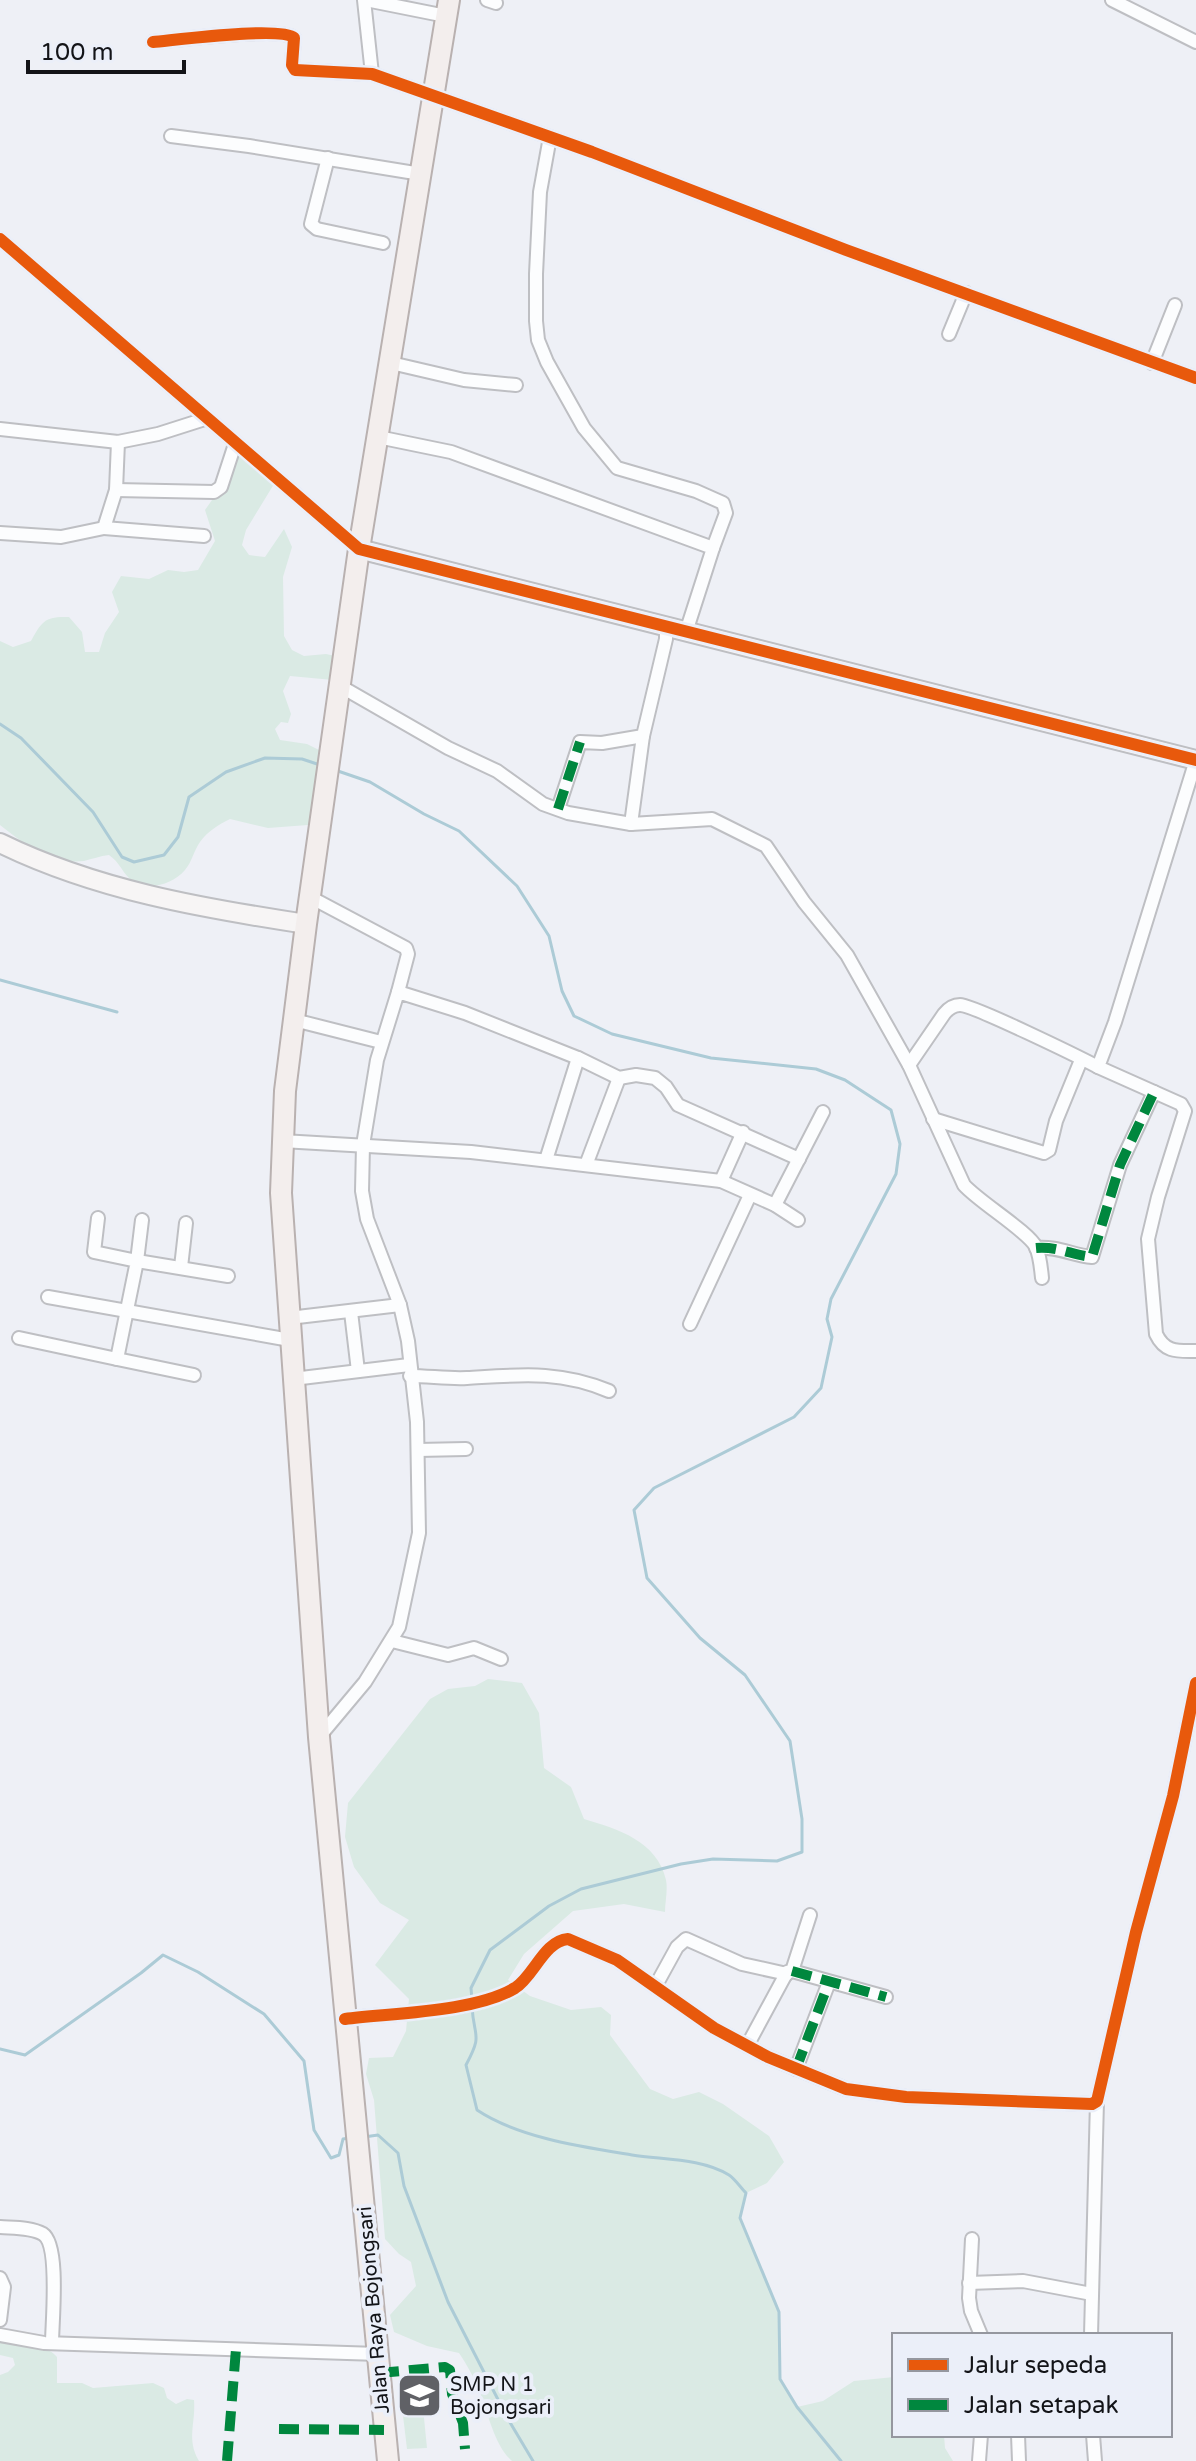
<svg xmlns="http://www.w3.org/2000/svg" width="1196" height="2461" font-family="'Varela Round',sans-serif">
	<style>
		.green { fill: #daeae4 }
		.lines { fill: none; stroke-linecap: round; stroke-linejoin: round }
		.stream { stroke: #accbd6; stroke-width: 3 }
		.street-casing { stroke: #bebfc3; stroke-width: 16 }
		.secondary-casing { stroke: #bebfc3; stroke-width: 22 }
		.primary-casing { stroke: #b9b1b0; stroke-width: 24 }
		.street { stroke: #fcfdfe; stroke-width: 12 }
		.secondary { stroke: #f7f5f5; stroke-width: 18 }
		.primary { stroke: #f3eeed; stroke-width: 20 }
		.quiet { stroke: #00873e; stroke-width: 10; stroke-dasharray: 20 10; stroke-linecap: butt }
		.cycleway-casing { stroke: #ebeff9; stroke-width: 17 }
		.cycleway { stroke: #e8590c; stroke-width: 12 }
		.labels { text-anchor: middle; stroke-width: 8; stroke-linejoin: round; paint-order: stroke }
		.street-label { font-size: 20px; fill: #131418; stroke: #ebeff9 }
		.poi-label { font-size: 20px; fill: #131418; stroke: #ebeff9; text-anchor: start }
	</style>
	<rect width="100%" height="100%" fill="#eef0f6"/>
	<g class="green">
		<path d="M239 447 274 484 246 530 242 545 249 555 265 557 284 529 292 547 283 577 284 636 292 650 304 656 326 654 335 656 333 680 290 676 283 691 291 714 288 723 281 722 275 729 280 740 307 744 331 756 321 824 268 828 230 819C218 825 208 831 200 842 194 850 192 862 185 870 172 885 145 893 129 878 121 870 120 863 109 855 100 856 92 859 84 861 51 865 24 844 0 825V641L13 647 31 641C42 621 45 616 69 617L82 632 85 652H99L105 633 119 612 112 592 121 576 149 579 168 570 184 572 198 570 215 541 205 510 219 490Z"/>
		<path d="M488 1679 522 1683 539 1713 544 1768 571 1787 584 1819C618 1829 657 1841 666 1880 668 1890 665 1902 665 1912L624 1904 573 1911 524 1954 508 1980 530 1996 571 2010 601 2007 611 2015 610 2035 650 2089 673 2099 699 2092 723 2104 769 2136 784 2162 767 2183 746 2193 740 2218 779 2312 780 2380 797 2407 823 2401 854 2381 894 2377V2435H944L945 2448 953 2461H512C494 2445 489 2415 480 2393 475 2379 467 2365 459 2353L427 2346 394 2332 390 2315 416 2286 411 2262 399 2254 385 2239 374 2100 366 2074 369 2058 393 2057 406 2031 409 1999 375 1965 409 1920 380 1903 354 1867 345 1837 348 1803 430 1699 448 1689 475 1686Z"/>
		<path d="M0 2342C18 2343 44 2342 57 2357V2383H82L93 2388 153 2383 164 2388 167 2398 176 2404 187 2399 194 2400C196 2423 186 2439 199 2461H0V2375L8 2372 15 2365 13 2358 0 2355Z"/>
		<path d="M422 2398 427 2448 407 2449 401 2399Z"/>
	</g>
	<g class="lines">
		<g class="stream">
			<path d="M0 724 21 738 93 812 122 857 134 862 164 855 178 837 189 797 226 772 265 758 302 759 320 765"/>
			<path d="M335 770 370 782 424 814 459 831 517 886 549 936 562 991 574 1016 612 1034 711 1058 816 1069 845 1080 891 1110 900 1144 896 1174 831 1299 827 1319 832 1337 821 1388 794 1417 654 1488 634 1510 647 1578 700 1638 745 1675 790 1741 802 1819V1852L777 1861 713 1859 681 1864 581 1889 549 1906 490 1950 471 1988 472 2000"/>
			<path d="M0 980 117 1012"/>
			<path d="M472 2007C474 2039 483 2033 466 2065L477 2110C519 2138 583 2147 632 2155 663 2160 701 2158 729 2175 735 2179 741 2188 746 2193L740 2218 779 2312 780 2379 797 2407 841 2461"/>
			<path d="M0 2049 25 2055 141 1973 163 1955 198 1972 264 2014 304 2061 314 2130 331 2158 339 2155 343 2139 349 2138"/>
			<path d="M364 2137 378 2135 398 2153 404 2186 448 2302 508 2419 533 2461"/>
		</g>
		<defs>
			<g id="street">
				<path d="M364 0 372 74"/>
				<path d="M366 0 446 16"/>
				<path d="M487 0 496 3"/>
				<path d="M1112 0 1196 42"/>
				<path d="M153 42C176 40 281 26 294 38L292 65 295 70 372 74 592 152 846 250 1196 378"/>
				<path d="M171 136 249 146 421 174"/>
				<path d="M550 137 540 192 536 274V321L538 340 547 362 584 428 617 468 696 491 723 503 726 513 713 548"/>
				<path d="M328 158 311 224 317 229 383 243"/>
				<path d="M0 239 359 549"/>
				<path d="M949 334 966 293"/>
				<path d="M391 363 464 380 516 385"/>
				<path d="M1152 363 1175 305"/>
				<path d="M0 429 118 442 158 434 205 419"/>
				<path d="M378 437 451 452 713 548 686 632"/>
				<path d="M116 490 214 492 221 487 235 444"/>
				<path d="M104 528 204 536"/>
				<path d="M0 533 61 537 104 528 116 490 118 442"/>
				<path d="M340 686 448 748 497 771 543 804 568 813 631 824 712 819 766 846 804 902 847 955 909 1065 964 1185C979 1202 1029 1232 1036 1247 1040 1256 1041 1268 1042 1278"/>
				<path d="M1196 760 1115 1022 1098 1067 1181 1104 1185 1111 1158 1197 1148 1239 1156 1334C1165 1353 1178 1351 1196 1351"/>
				<path d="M558 809 580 742 602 743 643 736 666 639V627"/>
				<path d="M631 824 643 736"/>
				<path d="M310 897 406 948 408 954 398 992"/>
				<path d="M294 1020 381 1042"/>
				<path d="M578 1058 619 1078 636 1075 655 1078 666 1087 678 1105 799 1159"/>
				<path d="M909 1065 944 1014C948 1009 953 1005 960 1005 973 1005 1081 1058 1098 1067"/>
				<path d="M933 1119 1044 1153 1049 1150 1056 1121 1081 1060"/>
				<path d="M282 1141 471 1152 721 1181 775 1205 798 1220"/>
				<path d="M586 1165 619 1078"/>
				<path d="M721 1181 743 1132"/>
				<path d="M775 1205 823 1112"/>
				<path d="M142 1220 137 1261 228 1276"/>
				<path d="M1036 1248C1057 1246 1072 1255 1092 1257L1120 1165 1154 1092"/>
				<path d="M181 1267 186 1223"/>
				<path d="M48 1297 290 1340"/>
				<path d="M351 1312 358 1371"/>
				<path d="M289 1318 400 1305"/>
				<path d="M690 1324 750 1195"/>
				<path d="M19 1338 117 1359 137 1261 94 1252 98 1218"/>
				<path d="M117 1359 194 1375"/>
				<path d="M410 1376C429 1376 448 1379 467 1378 519 1375 559 1370 609 1391"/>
				<path d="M293 1379 409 1365"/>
				<path d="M418 1450 466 1449"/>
				<path d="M392 1641 448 1655 474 1648 501 1659"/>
				<path d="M319 1737 365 1682 399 1627 419 1533 417 1422 408 1341 400 1305 367 1219 362 1191 363 1145 377 1060 398 992 465 1013 578 1058 546 1160"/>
				<path d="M792 1971 886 1997"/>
				<path d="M655 1987 677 1947 686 1939 742 1964 787 1974"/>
				<path d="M345 2019C393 2013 475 2012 515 1988 534 1976 544 1941 568 1939L617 1960 714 2028 768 2057 846 2089 906 2097 1092 2104 1097 2101 1136 1932 1173 1796 1196 1683"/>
				<path d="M747 2046 787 1972 792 1971 810 1915"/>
				<path d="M796 2069 829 1982"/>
				<path d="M0 2227C13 2228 31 2227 43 2234 60 2245 52 2323 52 2343"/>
				<path d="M972 2239 969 2298 971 2311 981 2335"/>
				<path d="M0 2278 4 2287 0 2320"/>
				<path d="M969 2283 1023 2281 1092 2294"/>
				<path d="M0 2335 44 2343 378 2354"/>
				<path d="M1091 2335 1097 2101"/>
				<path d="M1018 2435 1019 2461"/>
				<path d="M1093 2435 1095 2461"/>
				<path d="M979 2461 981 2435"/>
			</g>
			<g id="secondary">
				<path d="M359 549 1196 760"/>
				<path d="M0 843C96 890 201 908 306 924"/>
			</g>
			<path id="primary" d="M388 2461 319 1737 281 1193 285 1091 306 924 359 549 449 0"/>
		</defs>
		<use href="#street" class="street-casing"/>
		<use href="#secondary" class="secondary-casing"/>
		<use href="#primary" class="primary-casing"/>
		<use href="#street" class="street"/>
		<use href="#secondary" class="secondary"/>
		<use href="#primary" class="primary"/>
		<g class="quiet">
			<path d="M558 809 580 742"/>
			<path d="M1036 1248C1057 1246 1072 1255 1092 1257L1120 1165 1154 1092"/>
			<path d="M792 1971 886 1997"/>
			<path d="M796 2069 829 1982"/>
			<path d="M379 2373 445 2367 450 2370 452 2394 463 2423 465 2449"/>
			<path d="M279 2429 384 2430"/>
			<path d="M227 2461 236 2349"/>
		</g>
		<defs>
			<g id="cycleway">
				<path d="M153 42C176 40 281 26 294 38L292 65 295 70 372 74 592 152 846 250 1196 378"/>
				<path d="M0 239 359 549 1196 760"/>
				<path d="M345 2019C393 2013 475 2012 515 1988 534 1976 544 1941 568 1939L617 1960 714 2028 768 2057 846 2089 906 2097 1092 2104 1097 2101 1136 1932 1173 1796 1196 1683"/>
			</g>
		</defs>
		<use href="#cycleway" class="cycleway-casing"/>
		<use href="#cycleway" class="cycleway"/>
	</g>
	<defs>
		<symbol id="school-square" viewBox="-11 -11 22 22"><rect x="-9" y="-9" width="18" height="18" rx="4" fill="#606166" stroke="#ebeff9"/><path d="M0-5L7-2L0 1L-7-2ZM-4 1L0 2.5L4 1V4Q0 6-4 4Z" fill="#fff"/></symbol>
	</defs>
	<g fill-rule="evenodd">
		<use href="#school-square" x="394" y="2370" width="51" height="51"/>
	</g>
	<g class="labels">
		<g class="street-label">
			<text transform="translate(373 2310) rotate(-95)" y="7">Jalan Raya Bojongsari</text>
		</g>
		<g class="poi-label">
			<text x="450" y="2391">SMP N 1<tspan x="450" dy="23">Bojongsari</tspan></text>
		</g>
	</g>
	<rect x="892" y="2333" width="280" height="104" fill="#ebeff9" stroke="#95979f" stroke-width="2"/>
	<rect x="908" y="2359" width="40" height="12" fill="#e8590c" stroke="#95979f" stroke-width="2"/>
	<text x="964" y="2373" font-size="24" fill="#131418">Jalur sepeda</text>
	<rect x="908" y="2399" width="40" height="12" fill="#00873e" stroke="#95979f" stroke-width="2"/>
	<text x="964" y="2413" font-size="24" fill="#131418">Jalan setapak</text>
	<path d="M28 60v12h156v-12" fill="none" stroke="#131418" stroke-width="4"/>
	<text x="40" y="60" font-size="24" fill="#131418" stroke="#ebeff9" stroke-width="6" paint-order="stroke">100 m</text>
</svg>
